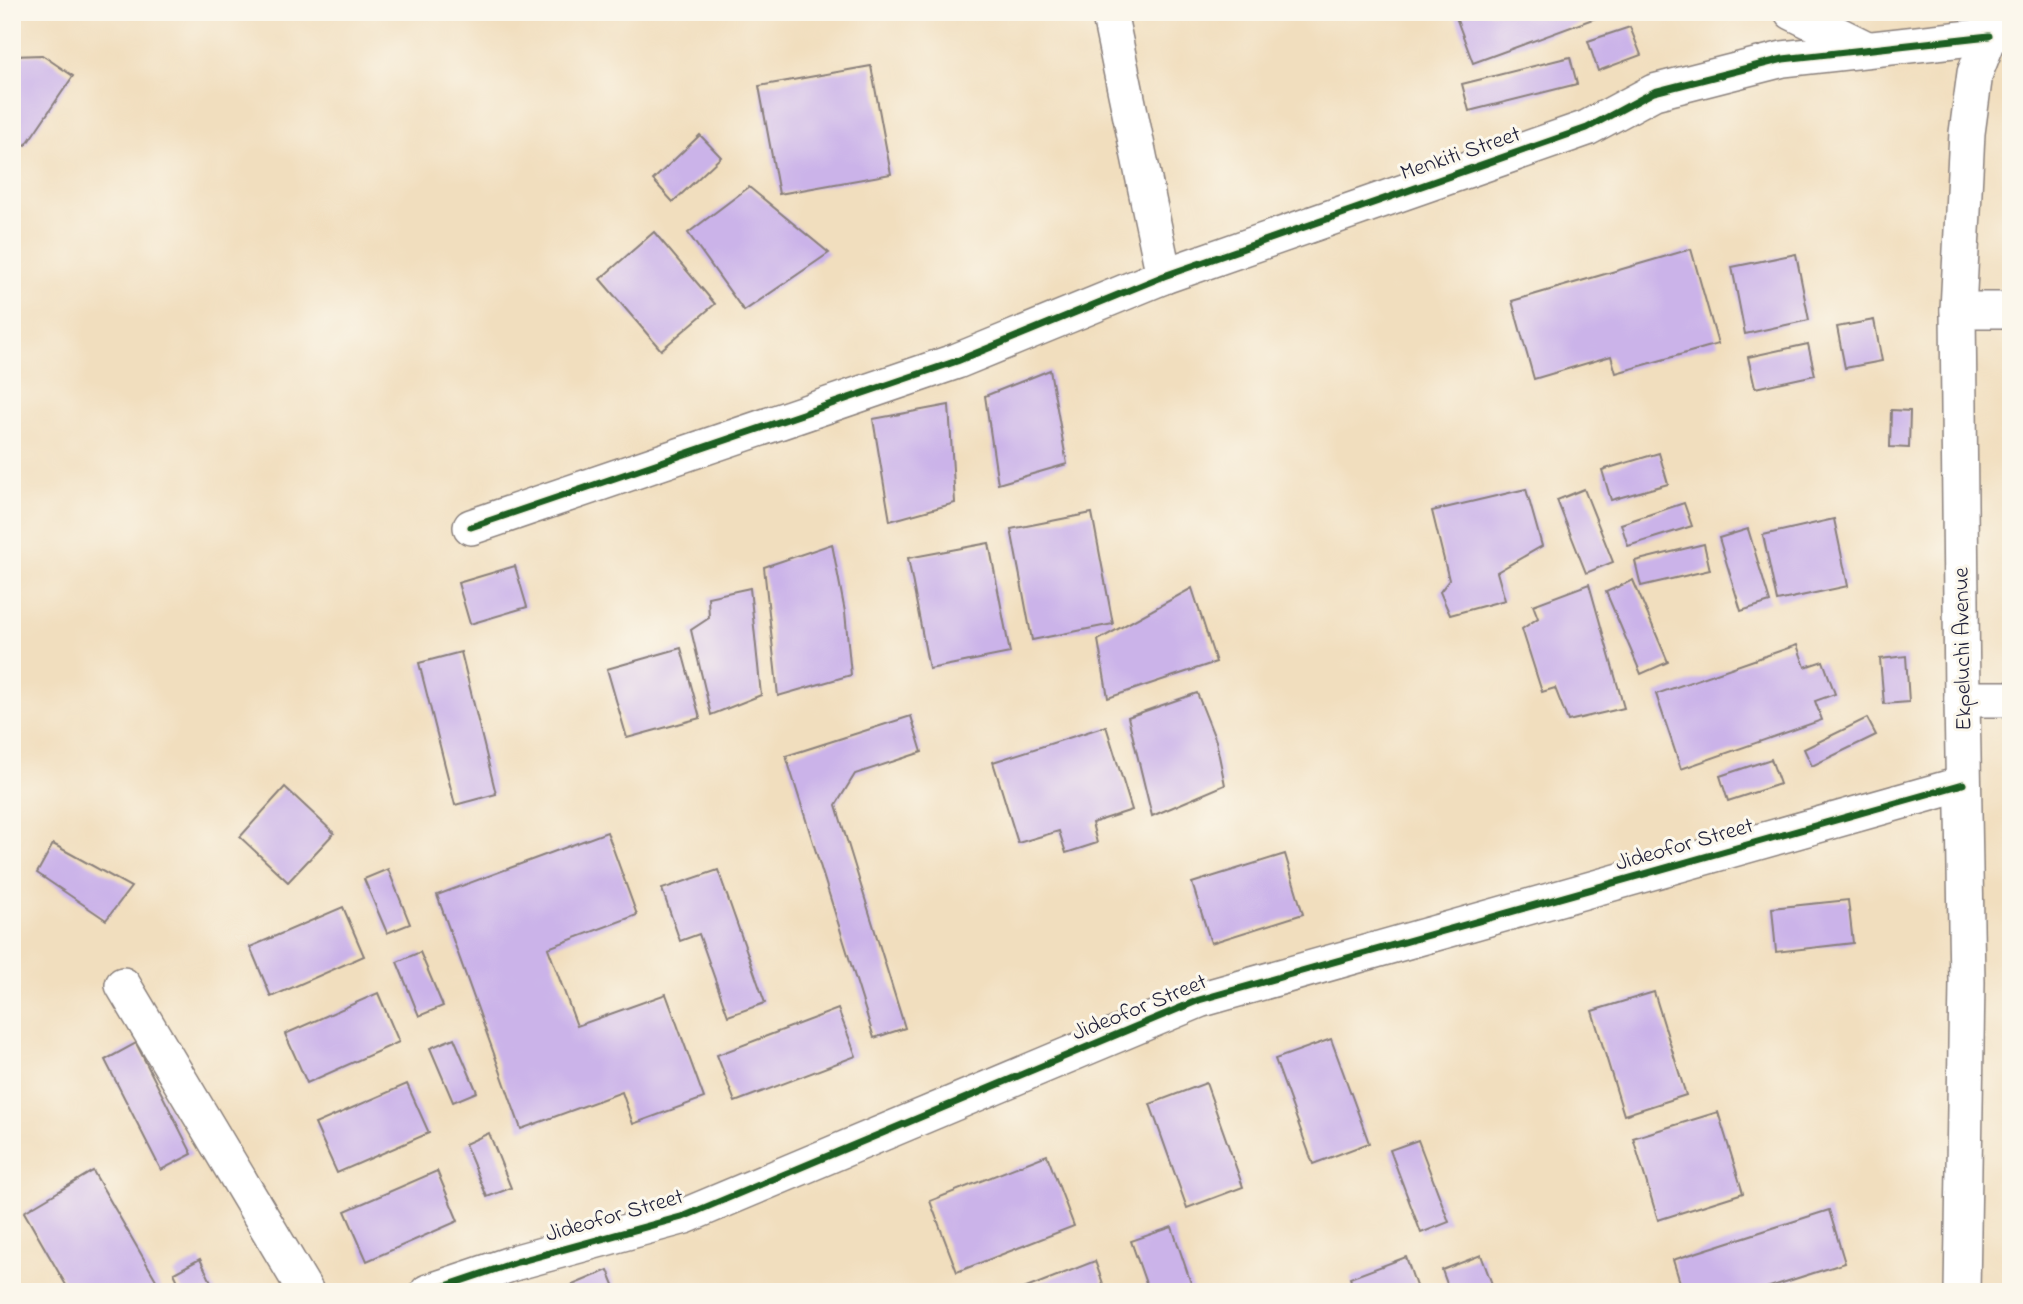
<svg xmlns="http://www.w3.org/2000/svg" width="2023" height="1304" font-family="'Indie Flower',sans-serif">
	<style>
		.building { fill: #cbb3e9 }
		.lines { fill: none; stroke-linecap: round; stroke-linejoin: round }
		.minor-casing { stroke: #8a807c; stroke-width: 38 }
		.minor { stroke: #fff; stroke-width: 35 }
		.cycleway-casing { stroke: #fbf7ec; stroke-width: 11 }
		.cycleway { stroke: #1b5e20; stroke-width: 7 }
		.labels { text-anchor: middle; stroke-width: 6; stroke-linejoin: round; paint-order: stroke }
		.street-label { font-size: 23px; fill: #22223b; stroke: #fbf7ec }
	</style>
	<rect width="100%" height="100%" fill="#fbf7ec"/>
	<filter id="ink" filterUnits="userSpaceOnUse"><feTurbulence type="fractalNoise" baseFrequency=".0143" numOctaves="2"/><feDisplacementMap in="SourceGraphic" scale="14" xChannelSelector="R" yChannelSelector="G"/><feConvolveMatrix kernelMatrix="1 2 1 2 8 2 1 2 1" color-interpolation-filters="sRGB"/></filter>
	<filter id="wash" filterUnits="userSpaceOnUse"><feTurbulence type="fractalNoise" baseFrequency=".00686" numOctaves="4" result="noise"/><feDisplacementMap in="SourceGraphic" scale="28" xChannelSelector="R" yChannelSelector="G"/><feGaussianBlur stdDeviation="1.57" result="paint"/><feColorMatrix in="noise" values="0 0 0 0 0 0 0 0 0 0 0 0 0 0 0 0 0 1.4 0 .05"/><feComposite in="paint" operator="in"/></filter>
	<g filter="url(#wash)">
		<rect width="100%" height="100%" fill="#f1debe"/>
		<g id="blocks">
			<g class="building">
				<path d="M1454 12H1609V13L1473 63Z"/>
				<path d="M1630 27 1641 55 1598 71 1588 41Z"/>
				<path d="M42 55 73 76 26 145 12 136V56Z"/>
				<path d="M1570 57 1577 84 1469 111 1462 84Z"/>
				<path d="M871 66 891 174 779 194 759 86Z"/>
				<path d="M700 135 721 157 673 202 653 180Z"/>
				<path d="M749 187 829 253 744 311 688 233Z"/>
				<path d="M654 232 715 304 661 350 600 279Z"/>
				<path d="M1691 249 1718 344 1616 373 1611 356 1534 379 1512 301Z"/>
				<path d="M1796 254 1809 320 1745 334 1732 267Z"/>
				<path d="M1874 320 1882 361 1845 368 1837 327Z"/>
				<path d="M1808 344 1815 375 1755 388 1748 357Z"/>
				<path d="M1050 370 1067 464 998 484 985 396Z"/>
				<path d="M949 405 955 503 890 521 873 419Z"/>
				<path d="M1891 410 1910 411 1909 448 1890 447Z"/>
				<path d="M1659 453 1668 484 1611 500 1602 470Z"/>
				<path d="M1526 489 1542 546 1497 572 1505 600 1450 615 1440 592 1449 580 1432 511Z"/>
				<path d="M1584 489 1613 562 1586 573 1557 500Z"/>
				<path d="M1684 503 1692 526 1628 546 1621 524Z"/>
				<path d="M1092 513 1113 624 1032 640 1011 529Z"/>
				<path d="M1834 519 1848 586 1777 601 1763 535Z"/>
				<path d="M1748 529 1770 602 1741 611 1719 538Z"/>
				<path d="M989 543 1010 653 929 669 908 558Z"/>
				<path d="M832 544 845 612 851 675 778 696 764 567Z"/>
				<path d="M1704 544 1710 570 1641 586 1635 561Z"/>
				<path d="M515 566 527 607 470 624 458 583Z"/>
				<path d="M1633 580 1668 662 1641 674 1606 592Z"/>
				<path d="M1589 584 1624 708 1568 721 1555 688 1542 692 1522 629 1538 618 1533 605Z"/>
				<path d="M750 588 761 695 711 715 691 630 709 618 708 597Z"/>
				<path d="M1192 588 1216 662 1108 698 1098 640Z"/>
				<path d="M1797 645 1805 667 1823 661 1835 694 1815 701 1822 720 1681 769 1656 694Z"/>
				<path d="M681 648 700 718 627 738 607 669Z"/>
				<path d="M461 652 496 794 455 805 419 663Z"/>
				<path d="M1906 656 1909 702 1884 704 1880 659Z"/>
				<path d="M1197 693 1216 741 1225 785 1152 816 1128 717Z"/>
				<path d="M911 716 922 752 855 774 836 805 905 1028 874 1038 786 756Z"/>
				<path d="M1867 718 1876 735 1812 766 1804 749Z"/>
				<path d="M1106 726 1132 810 1092 823 1097 843 1066 853 1059 831 1018 843 993 762Z"/>
				<path d="M1771 759 1780 784 1728 801 1720 776Z"/>
				<path d="M285 787 334 833 288 882 240 837Z"/>
				<path d="M607 832 637 915 548 948 577 1026 666 994 704 1098 633 1124 622 1092 521 1129 437 895Z"/>
				<path d="M53 844 131 887 106 920 37 873Z"/>
				<path d="M1285 854 1303 914 1211 943 1192 883Z"/>
				<path d="M388 869 410 924 387 933 364 879Z"/>
				<path d="M718 870 765 1003 728 1016 699 934 680 941 662 889Z"/>
				<path d="M1848 900 1853 943 1776 952 1772 908Z"/>
				<path d="M343 907 364 956 271 997 250 947Z"/>
				<path d="M420 952 443 1006 419 1016 397 962Z"/>
				<path d="M1654 992 1686 1095 1624 1115 1592 1011Z"/>
				<path d="M378 993 399 1042 307 1083 285 1034Z"/>
				<path d="M838 1009 856 1056 735 1102 717 1055Z"/>
				<path d="M454 1038 477 1092 453 1102 430 1048Z"/>
				<path d="M1331 1039 1369 1143 1313 1164 1275 1059Z"/>
				<path d="M136 1043 192 1154 161 1170 105 1060Z"/>
				<path d="M1206 1083 1243 1187 1187 1208 1150 1104Z"/>
				<path d="M407 1084 429 1133 337 1173 315 1124Z"/>
				<path d="M1718 1112 1743 1193 1658 1220 1633 1138Z"/>
				<path d="M489 1133 511 1188 487 1197 465 1144Z"/>
				<path d="M1418 1140 1449 1222 1421 1233 1390 1150Z"/>
				<path d="M1047 1155 1074 1226 957 1272 930 1201Z"/>
				<path d="M93 1171 163 1292H70L24 1212Z"/>
				<path d="M437 1171 458 1221 367 1261 345 1211Z"/>
				<path d="M1829 1210 1845 1263 1754 1292H1683L1673 1260Z"/>
				<path d="M1172 1227 1194 1292H1149L1131 1241Z"/>
				<path d="M1481 1255 1495 1292H1450L1442 1270Z"/>
				<path d="M1406 1257 1418 1292H1355L1350 1278Z"/>
				<path d="M200 1259 216 1292H183L174 1273Z"/>
				<path d="M1095 1261 1106 1292H1016Z"/>
				<path d="M608 1270 617 1292H556Z"/>
			</g>
		</g>
	</g>
	<g filter="url(#ink)">
		<use href="#blocks" fill-opacity="0" stroke="#8a807c" stroke-width="2"/>
		<g class="lines">
			<defs>
				<g id="minor">
					<path d="M1109 12 1164 276"/>
					<path d="M1792 12 1867 49"/>
					<path d="M1958 310H2011"/>
					<path d="M471 527 957 361 1164 276 1587 128 1654 92 1783 59 1989 36"/>
					<path d="M1962 699H2011"/>
					<path d="M123 985 306 1292"/>
					<path d="M428 1292 517 1262 685 1216 1199 1000 1963 784"/>
					<path d="M1962 1292 1967 982 1962 699 1958 310 1967 133 1975 73 1999 12"/>
				</g>
			</defs>
			<use href="#minor" class="minor-casing"/>
			<use href="#minor" class="minor"/>
			<defs>
				<g id="cycleway">
					<path d="M471 527 957 361 1164 276 1587 128 1654 92 1783 59 1989 36"/>
					<path d="M428 1292 517 1262 685 1216 1199 1000 1963 784"/>
				</g>
			</defs>
			<use href="#cycleway" class="cycleway-casing"/>
			<use href="#cycleway" class="cycleway"/>
		</g>
	</g>
	<g class="labels">
		<g class="street-label">
			<text transform="translate(1460 152) rotate(-19)" y="8">Menkiti Street</text>
			<text transform="translate(1961 649) rotate(-91)" y="8">Ekpeluchi Avenue</text>
			<text transform="translate(1684 843) rotate(-16)" y="8">Jideofor Street</text>
			<text transform="translate(1139 1006) rotate(-22)" y="8">Jideofor Street</text>
			<text transform="translate(614 1214) rotate(-16)" y="8">Jideofor Street</text>
		</g>
	</g>
	<rect width="2023" height="1304" fill="none" stroke="#fbf7ec" stroke-width="42"/>
</svg>
